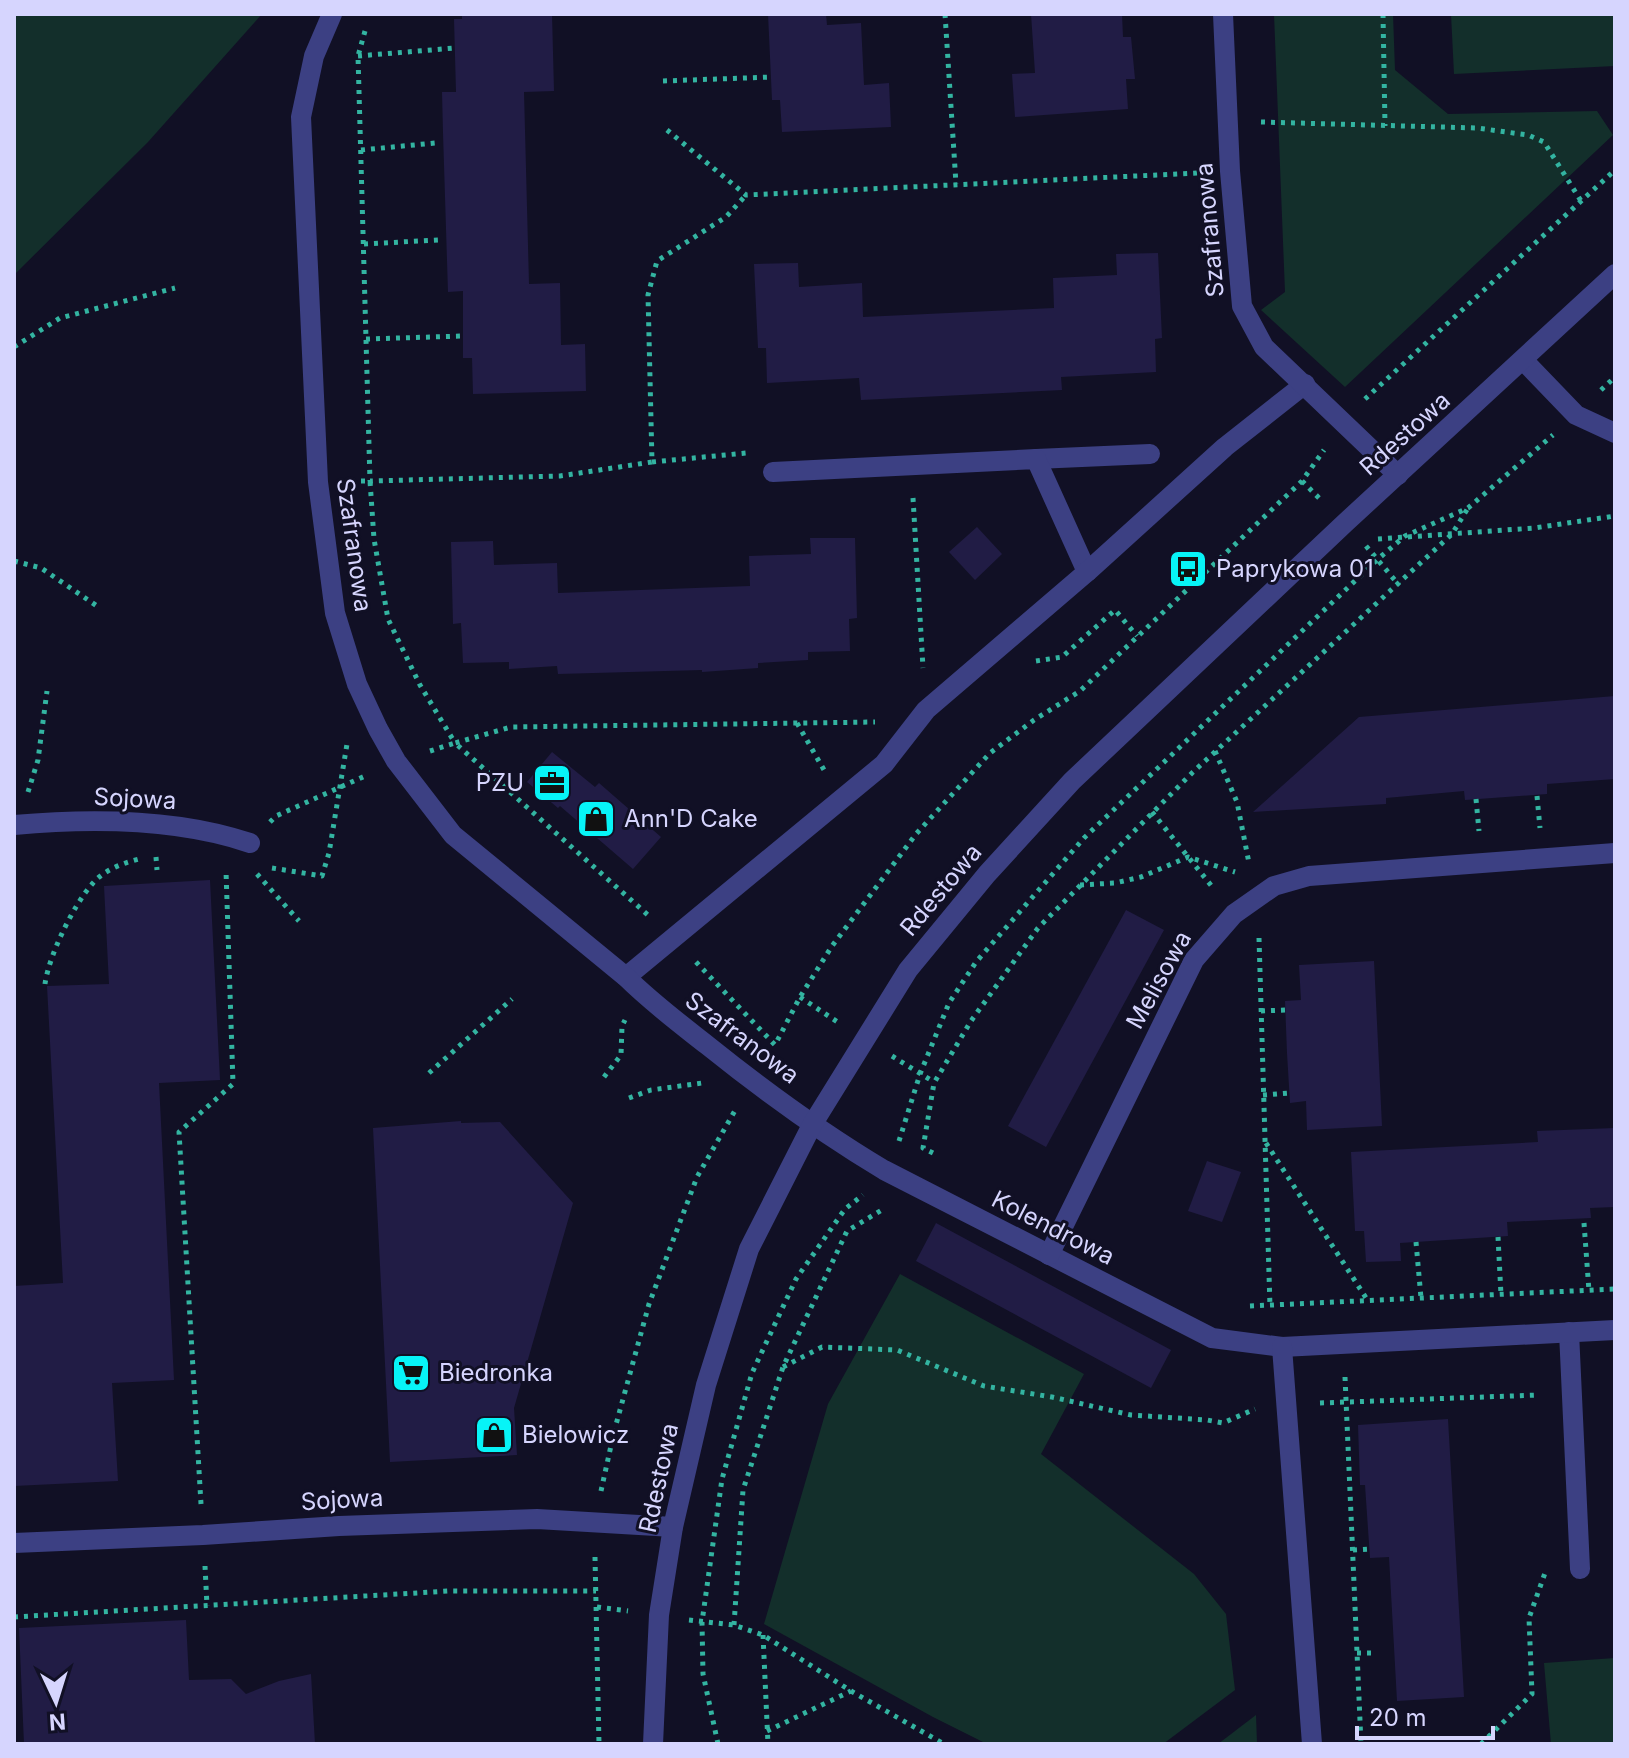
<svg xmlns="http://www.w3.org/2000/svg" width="1629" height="1758" font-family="Inter,sans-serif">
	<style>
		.green { fill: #132f2b }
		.building { fill: #211c45 }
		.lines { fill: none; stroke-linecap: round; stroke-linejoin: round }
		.path { stroke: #33b4a1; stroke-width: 5; stroke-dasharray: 4 6; stroke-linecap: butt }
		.service { stroke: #3c4083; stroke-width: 20 }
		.minor { stroke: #3c4083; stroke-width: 20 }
		.tertiary { stroke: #3c4083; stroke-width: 20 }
		.labels { text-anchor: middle; stroke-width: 6; stroke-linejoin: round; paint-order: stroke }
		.street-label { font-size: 24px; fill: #d6d5fe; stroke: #111025 }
		.poi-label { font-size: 24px; fill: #d6d5fe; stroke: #111025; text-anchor: start }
	</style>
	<rect width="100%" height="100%" fill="#111025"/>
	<g class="green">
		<path d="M14 14H262L148 142 14 275Z"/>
		<path d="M1274 14H1393L1395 70 1448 114 1597 111 1613 135 1345 387 1261 310 1285 292Z"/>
		<path d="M1451 14H1615V66L1454 74Z"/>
		<path d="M900 1274 1084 1374 1041 1454 1194 1574 1226 1614 1235 1690 1163 1744H987L933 1717 764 1624 828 1404Z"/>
		<path d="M1615 1658V1744H1551L1544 1663Z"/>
		<path d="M1256 1715 1257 1744H1218Z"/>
	</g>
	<g class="building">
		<path d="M462 14H552L554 91 524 92 529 284 560 283 561 345 585 344 586 391 473 394 472 358H463V291L448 292 443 133 442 92H456L454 19H462Z"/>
		<path d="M768 14H826L827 25 861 23 864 85 889 83 891 127 782 132 780 100H772Z"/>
		<path d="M1031 14H1122L1123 37H1131L1135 79H1126L1128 109 1015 117 1012 74 1035 73Z"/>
		<path d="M1158 253 1162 338 1155 339 1156 372 1061 377 1062 390 861 400 859 378 767 383 766 348H758L754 264 798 263 799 287 862 283 863 317 1054 308 1053 278 1117 275 1116 254Z"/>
		<path d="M977 527 1002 554 975 580 949 552Z"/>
		<path d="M810 538H855L857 618 849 619 850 651 808 652V660L758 663V668L702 672V670L558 674 557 666 509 669V662L463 663 461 623 453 624 451 542 493 541 494 565 557 563 558 593 750 586 749 556 811 554Z"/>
		<path d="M1615 696V779L1547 784V794L1465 800 1464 791 1386 798V804L1253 812 1359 717Z"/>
		<path d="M552 752 595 787 599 783 661 837 633 869 560 806 558 808 527 782Z"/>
		<path d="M210 880 220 1080 159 1083 174 1380 112 1383 118 1481 14 1486V1286L63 1283 47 986 109 984 104 886Z"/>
		<path d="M1126 910 1164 930 1046 1147 1008 1126Z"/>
		<path d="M1374 961 1382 1126 1307 1130 1306 1101 1290 1103 1287 1053 1285 1001 1301 1000 1299 965Z"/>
		<path d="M461 1121V1123L500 1122 573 1203 514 1408 517 1455 390 1462 373 1128Z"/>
		<path d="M1615 1128V1207L1590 1208 1591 1218 1507 1222 1508 1236 1400 1243 1401 1261 1366 1262 1364 1231H1355L1351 1152 1538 1142 1537 1131Z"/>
		<path d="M1207 1161 1241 1172 1222 1222 1188 1211Z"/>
		<path d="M936 1223 1171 1350 1151 1388 916 1261Z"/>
		<path d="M1448 1419 1464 1697 1397 1701 1389 1557 1370 1558 1365 1485H1360L1358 1425Z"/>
		<path d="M186 1620 189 1680 231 1679 246 1694 279 1681 311 1674 315 1744H24L19 1628Z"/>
	</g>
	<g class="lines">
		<g class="path">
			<path d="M945 14 956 184"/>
			<path d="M1383 14 1385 126"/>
			<path d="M365 31 358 56 370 481 560 476 652 462 648 295 657 261 726 217 746 195"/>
			<path d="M358 56 455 48"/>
			<path d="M663 81 771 77"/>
			<path d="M1261 122 1477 128 1528 135 1544 142 1581 201"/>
			<path d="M667 130 746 195 1197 173"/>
			<path d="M361 150 435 143"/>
			<path d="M364 244 438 240"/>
			<path d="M366 339 463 336"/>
			<path d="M14 347 60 318 175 288"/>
			<path d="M1601 390 1615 377"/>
			<path d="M1365 399 1615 170"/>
			<path d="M652 462 746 453"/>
			<path d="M351 481H370L374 539 388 619 420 685 455 743 511 727 875 722"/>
			<path d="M1302 481 1323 502"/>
			<path d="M913 498 923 668"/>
			<path d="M1378 539 1534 528 1615 516"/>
			<path d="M1366 546 1399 585"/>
			<path d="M14 561 41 568 97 606"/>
			<path d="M1036 661 1062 657 1115 610 1137 636"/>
			<path d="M797 723 824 770"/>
			<path d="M430 751 455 743 649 916"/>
			<path d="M1215 751 1237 802 1249 863"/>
			<path d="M28 792 38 760 47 691"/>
			<path d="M1537 796 1540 828"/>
			<path d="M1476 799 1479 831"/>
			<path d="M1152 812 1214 889"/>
			<path d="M270 822 276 816 365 776"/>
			<path d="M156 857 157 870"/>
			<path d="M272 868 322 876 329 853 347 744"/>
			<path d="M257 874 299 921"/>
			<path d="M1080 885 1115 883 1141 877 1188 857 1235 872"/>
			<path d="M1259 938 1270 1307"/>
			<path d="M696 962 775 1045 800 997 832 946 916 834 990 753 1034 720 1080 691 1302 481 1324 450"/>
			<path d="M45 984C49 955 74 904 93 883 105 869 126 862 143 858"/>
			<path d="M800 997 839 1023"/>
			<path d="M1261 1011 1285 1010"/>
			<path d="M892 1056 934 1082"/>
			<path d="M429 1073 512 999"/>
			<path d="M604 1077 621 1055 622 1026 625 1020"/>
			<path d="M1263 1095 1289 1093"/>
			<path d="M629 1098 651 1090 702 1083"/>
			<path d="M899 1141 920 1074 949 1003 976 962 1084 838 1378 559 1405 536 1468 508 1553 435"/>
			<path d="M1266 1143 1368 1301"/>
			<path d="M933 1153 923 1148 934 1083 971 1021 1038 928 1193 772 1452 534 1468 508"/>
			<path d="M1584 1223 1589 1291"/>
			<path d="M1498 1237 1501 1295"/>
			<path d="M1416 1242 1421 1298"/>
			<path d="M1250 1306 1615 1289"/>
			<path d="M783 1367 822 1347 897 1350 984 1386 1052 1397 1131 1415 1207 1420 1223 1423 1255 1409"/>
			<path d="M1345 1377 1361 1744"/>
			<path d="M1320 1403 1538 1395"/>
			<path d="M601 1491 614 1432 649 1304 697 1177 737 1107"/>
			<path d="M201 1504 179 1132 233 1084 226 871"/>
			<path d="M1353 1550 1370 1549"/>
			<path d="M595 1557 599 1744"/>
			<path d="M205 1566 207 1606"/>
			<path d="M597 1607 628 1611"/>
			<path d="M14 1617 449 1591H596"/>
			<path d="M689 1620 734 1625 763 1635 851 1691 944 1744"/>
			<path d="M734 1625 743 1490 783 1367 847 1231 885 1208"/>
			<path d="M763 1635 768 1744"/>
			<path d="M1357 1653H1375"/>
			<path d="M767 1731 851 1691"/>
			<path d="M718 1744 703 1674 702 1622 722 1479 752 1373 796 1279 845 1209 863 1195"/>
			<path d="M1481 1744 1532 1694 1529 1618 1545 1573"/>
		</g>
		<g class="service">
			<path d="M1036 459 1150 454"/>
			<path d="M773 472 1036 459 1087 572"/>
			<path d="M626 977 884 764 926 710 1087 572 1225 447 1305 384"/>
			<path d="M1569 1332 1580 1569"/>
		</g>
		<g class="minor">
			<path d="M332 14 314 56 301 117 318 482 335 613 357 684 378 729 396 761 453 835 626 977C651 1002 679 1023 707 1045 763 1090 822 1133 884 1170L1212 1338 1282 1347 1615 1330"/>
			<path d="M1223 14 1230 171 1242 306 1264 347 1398 475"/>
			<path d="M1524 361 1576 415 1615 433"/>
			<path d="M14 825C91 818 176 818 250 843"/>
			<path d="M1049 1255 1194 960 1234 914 1274 886 1309 876 1615 853"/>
			<path d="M1282 1347 1312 1744"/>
			<path d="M14 1543 203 1535 339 1526 537 1519 673 1527"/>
		</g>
		<path class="tertiary" d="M653 1744 659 1615 673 1527 706 1385 749 1249 812 1125 908 970 987 874 1072 781 1345 523 1615 274"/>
	</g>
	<defs>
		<symbol id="bus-square" viewBox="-11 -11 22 22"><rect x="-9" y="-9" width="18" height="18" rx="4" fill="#07f4f7" stroke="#111025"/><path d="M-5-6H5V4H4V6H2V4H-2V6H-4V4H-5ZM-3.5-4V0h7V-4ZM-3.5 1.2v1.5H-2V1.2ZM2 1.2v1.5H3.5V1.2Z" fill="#111"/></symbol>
		<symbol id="office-square" viewBox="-11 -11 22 22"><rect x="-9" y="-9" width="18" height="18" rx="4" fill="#07f4f7" stroke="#111025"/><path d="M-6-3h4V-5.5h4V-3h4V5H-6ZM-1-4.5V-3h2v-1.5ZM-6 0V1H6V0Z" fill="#111"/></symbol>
		<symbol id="shop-square" viewBox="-11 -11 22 22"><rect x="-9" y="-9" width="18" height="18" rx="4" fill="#07f4f7" stroke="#111025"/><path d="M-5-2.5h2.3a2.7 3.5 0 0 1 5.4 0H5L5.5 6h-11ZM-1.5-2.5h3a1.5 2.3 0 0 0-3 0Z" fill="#111"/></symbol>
		<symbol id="supermarket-square" viewBox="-11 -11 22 22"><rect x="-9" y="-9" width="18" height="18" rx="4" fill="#07f4f7" stroke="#111025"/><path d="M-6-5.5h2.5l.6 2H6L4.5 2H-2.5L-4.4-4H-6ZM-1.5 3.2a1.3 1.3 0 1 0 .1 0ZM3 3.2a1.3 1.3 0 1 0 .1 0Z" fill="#111"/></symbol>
	</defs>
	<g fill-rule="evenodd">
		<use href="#bus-square" x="1166" y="547" width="44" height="44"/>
		<use href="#office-square" x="530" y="761" width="44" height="44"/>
		<use href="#shop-square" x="574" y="797" width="44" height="44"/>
		<use href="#supermarket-square" x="389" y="1351" width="44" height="44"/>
		<use href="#shop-square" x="472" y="1413" width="44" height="44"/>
	</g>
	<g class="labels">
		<g class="street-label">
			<text transform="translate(1210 230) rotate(-95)" y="8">Szafranowa</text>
			<text transform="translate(1405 434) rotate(-42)" y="8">Rdestowa</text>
			<text transform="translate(354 545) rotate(82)" y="8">Szafranowa</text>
			<text transform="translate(135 799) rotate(3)" y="8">Sojowa</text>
			<text transform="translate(941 890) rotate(-50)" y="8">Rdestowa</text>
			<text transform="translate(1159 980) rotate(-61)" y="8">Melisowa</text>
			<text transform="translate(742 1038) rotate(37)" y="8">Szafranowa</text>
			<text transform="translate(1053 1228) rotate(27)" y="8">Kolendrowa</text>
			<text transform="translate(659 1478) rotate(-78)" y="8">Rdestowa</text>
			<text transform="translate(342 1500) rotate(-3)" y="8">Sojowa</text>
		</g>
		<g class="poi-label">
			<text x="1216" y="577">Paprykowa 01</text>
			<text x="524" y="791" text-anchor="end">PZU</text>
			<text x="624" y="827">Ann'D Cake</text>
			<text x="439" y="1381">Biedronka</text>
			<text x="522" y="1443">Bielowicz</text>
		</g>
	</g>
	<rect width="1629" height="1758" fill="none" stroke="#d6d5fe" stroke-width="32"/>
	<g transform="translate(56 1702) rotate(176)" stroke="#111025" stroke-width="6" paint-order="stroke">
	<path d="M0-6L14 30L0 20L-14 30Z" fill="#d6d5fe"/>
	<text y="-12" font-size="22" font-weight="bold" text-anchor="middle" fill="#d6d5fe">N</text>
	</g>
	<path d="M1357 1726v12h136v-12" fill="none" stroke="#d6d5fe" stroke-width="4"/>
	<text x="1369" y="1726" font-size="24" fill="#d6d5fe" stroke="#111025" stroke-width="6" paint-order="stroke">20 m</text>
</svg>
